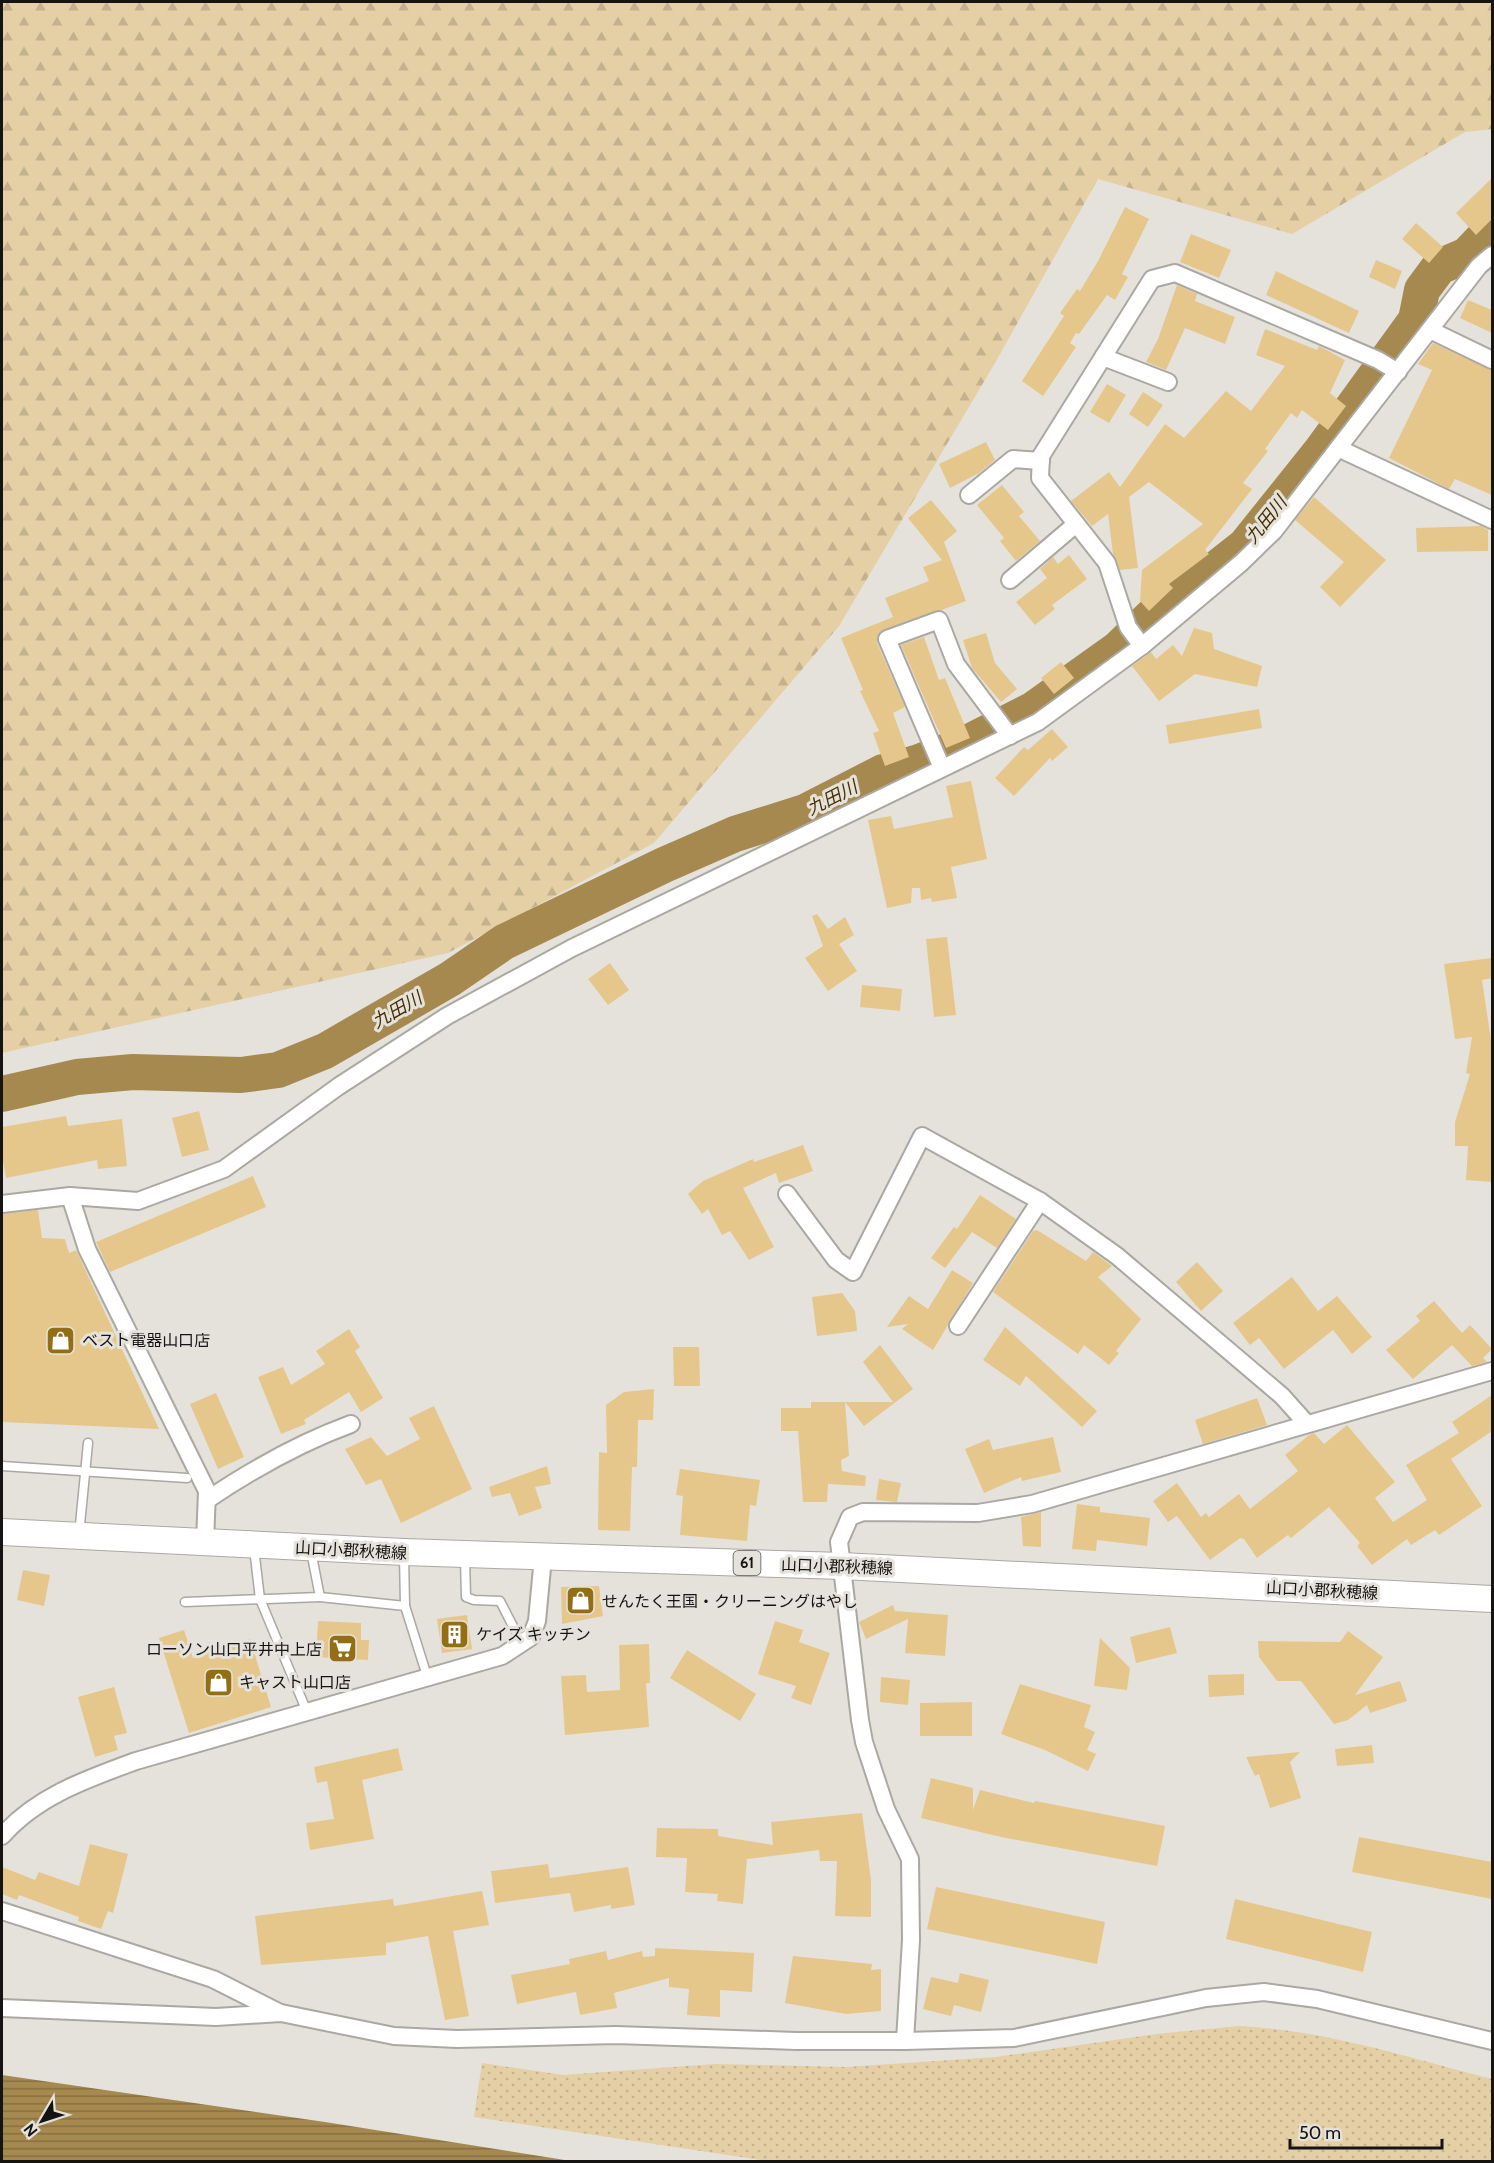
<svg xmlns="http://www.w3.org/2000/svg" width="1494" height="2163" font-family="Cabin,'Noto Sans JP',sans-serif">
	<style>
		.forest { fill: url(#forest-firs) }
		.park { fill: url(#park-dots) }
		.water { fill: url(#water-rules) }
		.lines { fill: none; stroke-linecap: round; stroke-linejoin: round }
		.river { stroke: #a6894f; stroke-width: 36 }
		.building { fill: #e6c78b }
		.lane-casing { stroke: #aba8a2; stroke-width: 11 }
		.street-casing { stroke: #aba8a2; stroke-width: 20 }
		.primary-casing { stroke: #aba8a2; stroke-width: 28 }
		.lane { stroke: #fff; stroke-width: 8 }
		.street { stroke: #fff; stroke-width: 16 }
		.primary { stroke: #fff; stroke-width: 26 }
		.labels { text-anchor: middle; stroke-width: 6; stroke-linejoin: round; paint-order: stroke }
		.shield { fill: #e5e2dc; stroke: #53524f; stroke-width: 1.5 }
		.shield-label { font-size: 15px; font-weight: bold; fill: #151412 }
		.poi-label { font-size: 16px; fill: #151412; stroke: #e5e2dc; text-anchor: start }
		.street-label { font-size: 16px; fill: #151412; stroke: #e5e2dc }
		.water-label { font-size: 18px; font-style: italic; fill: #442f00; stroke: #e5e2dc }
	</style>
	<defs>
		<pattern id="forest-firs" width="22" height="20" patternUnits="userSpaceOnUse" patternTransform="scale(1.5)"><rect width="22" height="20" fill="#e5cfa5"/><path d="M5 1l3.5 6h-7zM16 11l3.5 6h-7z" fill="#c4b18d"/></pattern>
		<pattern id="park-dots" width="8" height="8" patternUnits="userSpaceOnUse" patternTransform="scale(1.5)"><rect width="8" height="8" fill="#e5cfa5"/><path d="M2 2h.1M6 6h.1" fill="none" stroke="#c4b18d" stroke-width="1.8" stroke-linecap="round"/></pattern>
		<pattern id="water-rules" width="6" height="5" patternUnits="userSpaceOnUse" patternTransform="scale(1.5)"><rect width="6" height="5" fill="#a6894f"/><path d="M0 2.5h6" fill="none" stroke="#866f40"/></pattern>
	</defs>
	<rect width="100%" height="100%" fill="#e5e2dc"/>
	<path class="forest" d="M2 2H1492V129L1465 132 1292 234 1098 179 995 363 839 626 654 843 448 953 2 1053Z"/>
	<path class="park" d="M1239 2026C1326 2030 1409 2058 1492 2079V2161H767L474 2117 482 2063 563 2075 715 2064 846 2067 996 2057 1156 2034Z"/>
	<path class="water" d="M2 2075 325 2122 571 2161H2Z"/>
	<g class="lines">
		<path class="river" d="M2 1094 77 1077 133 1072 241 1075 278 1070 325 1051 450 979 504 942 664 865 735 834 805 812 883 772 919 762 965 744 1034 709 1118 649 1182 587 1217 568 1245 546 1321 451 1416 320 1422 290 1439 267 1467 255 1492 229"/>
	</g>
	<g class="building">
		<path d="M1492 178V219L1476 235 1456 213Z"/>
		<path d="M1125 207 1149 219 1122 274 1128 277 1115 300 1107 295 1079 334 1076 333 1070 343 1076 347 1043 396 1022 381 1064 316 1060 313 1077 289 1080 291 1098 261Z"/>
		<path d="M1416 223 1443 247 1429 263 1402 239Z"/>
		<path d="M1191 234 1231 250 1219 278 1180 262Z"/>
		<path d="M1376 260 1402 271 1395 289 1369 277Z"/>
		<path d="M1276 271 1359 311 1349 333 1266 295Z"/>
		<path d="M1177 285 1197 294 1195 301 1235 317 1225 344 1185 328 1166 370 1146 362 1158 339Z"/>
		<path d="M1468 300 1492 310V333L1460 318Z"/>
		<path d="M1265 329 1317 350 1319 346 1345 360 1330 393 1346 406 1328 430 1302 410 1297 418 1291 413 1265 449 1268 451 1243 483 1252 489 1205 550 1209 554 1169 584 1173 588 1149 611 1140 601 1142 570 1203 524 1149 482 1129 497 1138 568 1120 570 1113 554 1108 514 1092 526 1071 501 1109 472 1120 487 1165 424 1184 438 1226 391 1251 411 1285 366 1256 355Z"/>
		<path d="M1433 343 1492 370V495L1455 479 1449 489 1389 458 1432 370 1418 364Z"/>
		<path d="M1107 384 1126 395 1109 423 1090 412Z"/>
		<path d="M1143 392 1163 405 1148 427 1129 414Z"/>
		<path d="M986 442 995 460 979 473 950 488 939 464Z"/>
		<path d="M1002 485 1024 512 1019 516 1040 541 1016 561 1000 541 1004 538 977 505Z"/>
		<path d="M1314 497 1386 560 1340 607 1320 587 1344 562 1295 520Z"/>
		<path d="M931 500 957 531 944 542 966 601 879 633 877 643 905 707 893 713 909 757 885 766 873 733 879 731 860 691 863 690 841 638 893 617 885 598 929 581 923 567 942 560 908 518Z"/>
		<path d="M1481 526 1488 530V551L1417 552 1416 528Z"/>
		<path d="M1069 555 1087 579 1052 605 1055 609 1035 625 1016 602 1047 578 1040 569 1053 557 1058 564Z"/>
		<path d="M1194 628 1212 633 1214 649 1262 666 1257 687 1195 674 1159 701 1132 666 1151 652 1156 659 1173 645 1182 656Z"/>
		<path d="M986 633 995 663 1017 689 1001 702 972 668 963 640Z"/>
		<path d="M924 637 939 680 945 678 970 738 946 748 901 645Z"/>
		<path d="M1061 662 1074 678 1054 694 1041 678Z"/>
		<path d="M1259 709 1262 728 1169 744 1166 725Z"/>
		<path d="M1052 729 1068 747 1052 761 1050 758 1014 796 995 778 1024 747 1028 750Z"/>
		<path d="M971 781 987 859 951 867 957 898 932 902 931 898 921 900 920 888H912L911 903 887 908 868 820 891 816 894 829 953 817 946 786Z"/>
		<path d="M817 914 828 929 845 917 854 935 839 944 857 971 828 991 805 958 823 946 812 916Z"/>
		<path d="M947 937 956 1015 934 1017 926 939Z"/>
		<path d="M1492 958V978L1482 980 1492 1047V1182L1466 1180 1468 1146H1455V1122L1470 1074 1466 1073 1472 1037 1455 1039 1444 964Z"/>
		<path d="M610 963 629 990 608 1005 588 979Z"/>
		<path d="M862 985 902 989 900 1011 860 1007Z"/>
		<path d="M199 1111 209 1150 182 1157 172 1118Z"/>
		<path d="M66 1116 68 1126 122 1119 127 1166 98 1169 97 1160 6 1178 2 1156V1127Z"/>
		<path d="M803 1145 813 1171 779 1183 776 1173 743 1188 774 1247 749 1260 730 1231 722 1235 708 1209 702 1214 688 1194 703 1181 753 1159 754 1162Z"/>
		<path d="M253 1176 266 1207 110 1272 96 1242Z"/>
		<path d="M980 1195 1016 1219 997 1248 972 1232 945 1268 931 1258 954 1227 957 1229Z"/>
		<path d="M38 1210 42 1238 65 1239 69 1253 76 1250 159 1429 2 1422V1214Z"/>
		<path d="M1037 1230 1086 1261 1093 1252 1112 1266 1098 1277 1141 1319 1116 1351 1119 1353 1109 1365 1084 1345 1078 1354 993 1292 1033 1231Z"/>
		<path d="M1197 1262 1223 1291 1201 1311 1176 1282Z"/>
		<path d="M952 1270 973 1283 933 1350 902 1329 908 1324 887 1327 909 1296 928 1309Z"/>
		<path d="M1292 1277 1318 1311 1337 1296 1372 1337 1352 1354 1333 1330 1284 1369 1259 1338 1250 1345 1233 1323Z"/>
		<path d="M842 1293 855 1311 857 1331 817 1336 812 1297Z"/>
		<path d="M1434 1301 1462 1333 1470 1325 1492 1349 1483 1358 1487 1362 1472 1366 1452 1345 1413 1379 1386 1350 1420 1321 1416 1316Z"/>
		<path d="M1005 1327 1097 1411 1082 1427 1026 1376 1020 1386 983 1360Z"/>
		<path d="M349 1329 360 1347 355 1351 383 1398 361 1412 349 1392 304 1420 306 1424 281 1434 258 1377 283 1367 291 1385 325 1364 316 1351Z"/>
		<path d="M880 1345 913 1389 864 1426 845 1402H893L863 1362Z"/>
		<path d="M673 1347H699L700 1386H674Z"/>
		<path d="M654 1389 653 1420H638L637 1467H632L630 1531 598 1530 599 1452 607 1453 606 1405 624 1392Z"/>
		<path d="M216 1393 244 1457 218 1469 190 1404Z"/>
		<path d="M1492 1395V1431L1451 1459 1482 1506 1439 1535 1435 1530 1411 1545 1407 1539 1372 1565 1357 1546 1360 1543 1329 1507 1291 1538 1288 1535 1257 1558 1244 1539 1240 1538 1210 1560 1177 1516 1168 1522 1153 1501 1177 1483 1201 1517 1206 1513 1209 1517 1239 1494 1250 1509 1298 1471 1285 1455 1309 1435 1314 1433 1324 1444 1347 1425 1395 1482 1375 1498 1393 1522 1427 1500 1406 1465 1459 1433 1452 1422Z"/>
		<path d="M1257 1398 1267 1425 1203 1444 1195 1420Z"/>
		<path d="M811 1402H845L849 1456 841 1460 842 1471 866 1476 865 1486 828 1484 827 1502H803L798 1431H781V1408H811Z"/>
		<path d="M434 1406 472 1489 401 1523 381 1479 366 1485 345 1449 371 1437 387 1456 420 1439 409 1418Z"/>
		<path d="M1053 1437 1061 1472 1022 1481 1021 1477 984 1493 965 1449 989 1439 993 1450Z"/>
		<path d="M547 1466 551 1484 535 1487 542 1508 519 1516 510 1493 492 1497 489 1487Z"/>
		<path d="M680 1469 760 1480 756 1506 750 1505 747 1541 680 1535 683 1496 676 1495Z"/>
		<path d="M879 1479 901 1483 897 1502 876 1500Z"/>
		<path d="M1077 1504 1100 1507V1512L1150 1518 1147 1546 1097 1540 1096 1551 1072 1549Z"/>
		<path d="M1041 1512V1547L1023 1546 1021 1517Z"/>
		<path d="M23 1570 50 1575 44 1606 17 1600Z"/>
		<path d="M599 1586 603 1616 562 1624 561 1587Z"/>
		<path d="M893 1605 895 1611 948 1615 945 1656 905 1653 908 1619 866 1639 859 1622Z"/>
		<path d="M467 1615 472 1649 442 1653 437 1619Z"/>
		<path d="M318 1621 361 1623V1640H369L368 1660 316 1657Z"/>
		<path d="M775 1621 803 1630 799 1642 830 1653 811 1705 791 1698 796 1686 758 1674Z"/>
		<path d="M1170 1627 1177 1653 1136 1663 1130 1637Z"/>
		<path d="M184 1630 193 1658 250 1639 271 1707 189 1733 159 1638Z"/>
		<path d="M1348 1631 1383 1657 1355 1695 1400 1681 1407 1701 1370 1713 1367 1705 1348 1720 1334 1724 1301 1681H1277L1259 1657 1258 1641 1340 1642Z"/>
		<path d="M1100 1638 1130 1668 1127 1690 1094 1686Z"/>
		<path d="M649 1644 650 1683H646L649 1727 565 1735 561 1676 586 1675 587 1692 620 1690 619 1645Z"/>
		<path d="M687 1650 756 1694 740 1721 670 1678Z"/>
		<path d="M1244 1674V1695L1209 1697 1208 1675Z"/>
		<path d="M881 1677 910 1680 908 1705 880 1702Z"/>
		<path d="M1020 1684 1091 1705 1084 1727 1095 1732 1087 1750 1096 1754 1088 1771 1045 1750 1001 1734Z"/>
		<path d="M114 1687 127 1733 114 1736 118 1750 95 1757 78 1697Z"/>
		<path d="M972 1702V1736H920V1703Z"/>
		<path d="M1372 1745 1374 1763 1337 1766 1335 1749Z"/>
		<path d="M398 1748 403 1770 362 1780 374 1839 310 1850 306 1823 334 1819 327 1781 317 1783 314 1767Z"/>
		<path d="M1300 1752 1290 1762 1301 1798 1270 1808 1259 1774 1255 1776 1246 1757Z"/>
		<path d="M931 1778 973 1788V1810L980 1790 1034 1803 1035 1801 1165 1826 1157 1866 1001 1837 921 1818Z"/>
		<path d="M862 1813 871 1880V1917L835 1916 837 1861H820L819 1850 747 1859 743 1904 717 1901 718 1894 685 1892 687 1858 656 1857 657 1828 718 1829V1836L773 1845 771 1822Z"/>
		<path d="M1359 1837 1492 1862V1899L1352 1872Z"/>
		<path d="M90 1844 128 1854 113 1913 108 1911 101 1929 78 1921 79 1917 19 1895 17 1900 2 1894V1867L35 1880 39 1872 79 1886Z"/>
		<path d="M548 1864 550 1878 628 1867 635 1905 611 1909V1905L574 1912 570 1893 495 1903 491 1871Z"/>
		<path d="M936 1887 1105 1922 1097 1964 927 1929Z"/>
		<path d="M482 1891 489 1925 453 1931 469 2016 445 2020 428 1936 386 1943V1955L261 1965 255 1916 393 1899 394 1906Z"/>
		<path d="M1235 1899 1372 1932 1363 1972 1226 1939Z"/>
		<path d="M655 1948 754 1953 752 1992 720 1990V2017L687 2015 689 1989 669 1987V1978L614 1993 617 2008 580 2015 576 1992 517 2004 511 1975 570 1964 569 1959 606 1951 608 1960 642 1951 643 1957 655 1956Z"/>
		<path d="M793 1956 872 1964 871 1970 881 1969V2011L846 2014 785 2003Z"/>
		<path d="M960 1973 989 1980 981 2012 954 2005 951 2016 923 2009 931 1977 958 1983Z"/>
	</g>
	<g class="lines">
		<defs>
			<g id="lane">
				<path d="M2 1466 187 1478"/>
				<path d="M79 1535 88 1443"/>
				<path d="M254 1548 260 1599 307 1712"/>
				<path d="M311 1551 320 1597 405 1606"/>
				<path d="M404 1554 405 1606 427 1676"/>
				<path d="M465 1558 466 1597 474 1600 500 1601 522 1644"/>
				<path d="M185 1602 320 1597"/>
			</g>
			<g id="street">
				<path d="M1430 330 1492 360"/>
				<path d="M1103 357 1168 382"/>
				<path d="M1340 449 1492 520"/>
				<path d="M969 495 1013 459 1041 461"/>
				<path d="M1010 580 1076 524"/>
				<path d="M1142 646 1128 627 1107 563 1040 478 1041 456 1152 279 1175 273 1378 360 1398 372"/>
				<path d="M942 768 887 639 939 620 956 664 1010 736"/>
				<path d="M787 1194 836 1260 853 1272 922 1136 1040 1201 1117 1256 1282 1396 1307 1424"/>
				<path d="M70 1196 87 1249 207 1491 205 1543"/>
				<path d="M2 1204 70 1196 138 1201 224 1169 339 1086 447 1016 572 948 1038 722 1142 646 1241 563 1274 531 1479 266 1492 255"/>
				<path d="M958 1326 1040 1201"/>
				<path d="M207 1500C253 1469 299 1443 351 1424"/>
				<path d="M2 1836C37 1796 87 1779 136 1761L502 1656 531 1637 537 1621 543 1557"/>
				<path d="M2 1911 213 1979 280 2013"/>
				<path d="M2 2008 216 2017 281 2013 394 2036 457 2039 616 2035 796 2041H905L1014 2038 1206 1998 1264 1992 1317 1999 1492 2041"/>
				<path d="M905 2041 911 1940 910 1859 886 1809 864 1742 860 1720 839 1542 850 1517 863 1512 978 1513 1032 1504 1492 1371"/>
			</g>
			<path id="primary" d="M2 1532 404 1552 842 1566 1492 1599"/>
		</defs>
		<use href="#lane" class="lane-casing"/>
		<use href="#street" class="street-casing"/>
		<use href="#primary" class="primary-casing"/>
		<use href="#lane" class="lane"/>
		<use href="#street" class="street"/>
		<use href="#primary" class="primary"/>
	</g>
	<defs>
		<symbol id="shop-square" viewBox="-11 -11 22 22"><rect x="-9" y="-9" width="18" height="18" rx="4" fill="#936e15" stroke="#e5e2dc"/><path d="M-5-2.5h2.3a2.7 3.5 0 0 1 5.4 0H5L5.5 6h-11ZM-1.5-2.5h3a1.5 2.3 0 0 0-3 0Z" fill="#fff"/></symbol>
		<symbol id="building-square" viewBox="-11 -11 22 22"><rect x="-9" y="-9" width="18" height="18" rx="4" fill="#936e15" stroke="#e5e2dc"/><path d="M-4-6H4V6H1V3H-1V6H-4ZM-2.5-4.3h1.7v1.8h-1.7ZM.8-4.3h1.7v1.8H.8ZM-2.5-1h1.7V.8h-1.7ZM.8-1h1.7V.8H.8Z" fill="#fff"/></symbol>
		<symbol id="supermarket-square" viewBox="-11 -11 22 22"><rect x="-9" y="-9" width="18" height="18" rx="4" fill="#936e15" stroke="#e5e2dc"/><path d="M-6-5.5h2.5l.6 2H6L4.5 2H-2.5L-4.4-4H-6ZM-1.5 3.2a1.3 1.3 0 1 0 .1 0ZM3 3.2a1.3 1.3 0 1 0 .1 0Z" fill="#fff"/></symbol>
	</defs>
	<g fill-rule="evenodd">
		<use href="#shop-square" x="44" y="1324" width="33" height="33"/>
		<use href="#shop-square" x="564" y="1584" width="33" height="33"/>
		<use href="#building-square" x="438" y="1618" width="33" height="33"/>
		<use href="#supermarket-square" x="326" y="1632" width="33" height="33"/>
		<use href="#shop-square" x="202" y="1666" width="33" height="33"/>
	</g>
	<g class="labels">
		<rect class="shield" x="733.5" y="1551" width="27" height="24" rx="4.5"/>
		<g class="shield-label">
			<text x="747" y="1568">61</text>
		</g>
		<g class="poi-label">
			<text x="82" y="1346">ベスト電器山口店</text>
			<text x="602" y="1607">せんたく王国・クリーニングはやし</text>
			<text x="476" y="1640">ケイズ キッチン</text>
			<text x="322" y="1655" text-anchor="end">ローソン山口平井中上店</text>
			<text x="239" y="1688">キャスト山口店</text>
		</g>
		<g class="street-label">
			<text transform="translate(351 1550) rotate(3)" y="6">山口小郡秋穂線</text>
			<text transform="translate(837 1566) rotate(2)" y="6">山口小郡秋穂線</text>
			<text transform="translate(1322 1590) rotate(3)" y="6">山口小郡秋穂線</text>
		</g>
		<g class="water-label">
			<text transform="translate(1266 520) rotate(-51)" y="6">九田川</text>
			<text transform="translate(832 798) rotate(-27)" y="6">九田川</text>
			<text transform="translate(397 1010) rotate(-30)" y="6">九田川</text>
		</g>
	</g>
	<rect width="1494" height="2163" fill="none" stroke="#151412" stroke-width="6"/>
	<g transform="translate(42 2121) rotate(231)" stroke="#e5e2dc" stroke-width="4.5" paint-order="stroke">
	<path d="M0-4.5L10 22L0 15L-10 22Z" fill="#151412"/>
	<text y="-9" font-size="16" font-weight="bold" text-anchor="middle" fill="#151412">N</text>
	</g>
	<path d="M1290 2139v9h152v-9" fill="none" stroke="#151412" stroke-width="3"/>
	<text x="1299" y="2139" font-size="18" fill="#151412" stroke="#e5e2dc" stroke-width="4.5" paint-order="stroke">50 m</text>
</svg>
